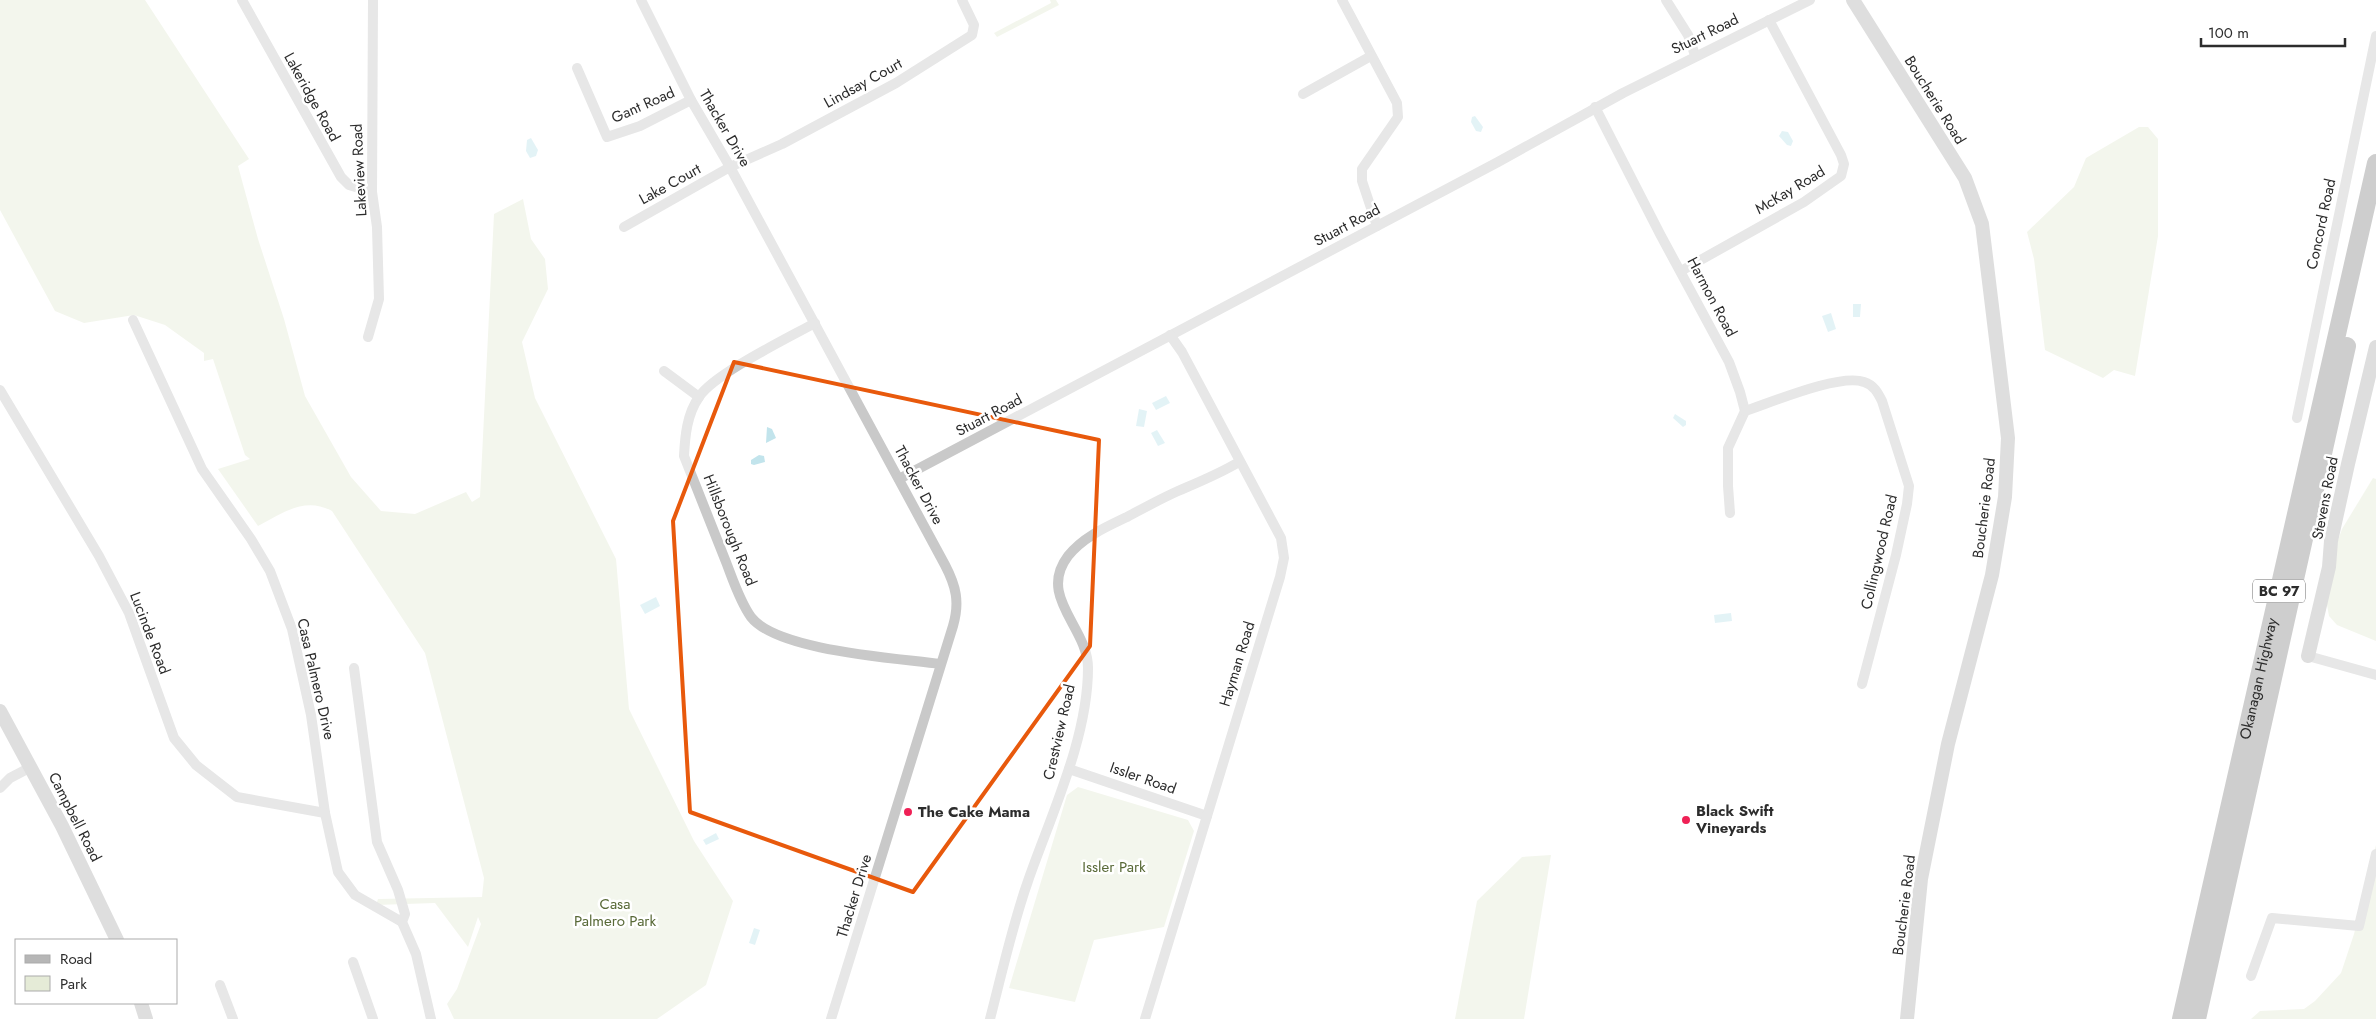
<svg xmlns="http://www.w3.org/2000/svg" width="2376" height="1019" font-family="Jost,sans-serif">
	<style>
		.green { fill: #e5ebd7 }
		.water { fill: #c2e4ec }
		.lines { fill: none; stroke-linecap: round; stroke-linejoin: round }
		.street { stroke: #c9c9c9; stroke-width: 10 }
		.secondary { stroke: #b6b6b6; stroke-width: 14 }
		.highway { stroke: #939393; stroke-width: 18 }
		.marked { fill: none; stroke: #e8590c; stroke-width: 4; stroke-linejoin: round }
		.poi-dot { fill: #ef2156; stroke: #fff; stroke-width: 2 }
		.labels { text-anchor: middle; stroke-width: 5; stroke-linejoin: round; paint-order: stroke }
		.shield { fill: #fff; stroke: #6b6b6b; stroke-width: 1 }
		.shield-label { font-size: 14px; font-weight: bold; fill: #2c2c2c }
		.street-label { font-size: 15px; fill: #2c2c2c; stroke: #fff }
		.poi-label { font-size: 15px; font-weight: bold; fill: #2c2c2c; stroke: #fff; text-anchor: start }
		.park-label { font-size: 15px; fill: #586937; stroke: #fff }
	</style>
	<rect width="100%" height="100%" fill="#fff"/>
	<g class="green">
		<path d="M0 0H145L249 159 238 166 258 239 284 319 305 396 351 477 381 511 415 514 466 492 472 502 480 497 494 214 523 199 531 239 545 259 548 289 522 342 535 398 616 559 629 709 694 841 733 901 706 985 657 1019H454L447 1004 457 989 481 924 478 917 468 947 435 903 376 905 378 899 482 897 484 878 425 653 332 511C305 496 283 513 258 526L218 469 250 459 245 455 213 359 204 361V353L165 325 134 315 84 323 55 311 0 210Z"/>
		<path d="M1050 0H1056L1059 5 997 37 994 33 1051 3Z"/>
		<path d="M2139 127H2148L2158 139V236L2135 376 2114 370 2103 378 2045 350 2034 259 2027 232 2074 187 2086 158Z"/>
		<path d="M2373 478 2376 479V641L2337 625 2329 616 2323 583 2342 529Z"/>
		<path d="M1078 787 1188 820 1194 831 1164 927 1094 940 1075 1002 1009 988 1067 795Z"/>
		<path d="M2376 845V1019H2251L2260 1011 2304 1009 2315 1001 2341 973 2354 934Z"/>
		<path d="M1551 855 1524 1019H1455L1477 901 1522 857Z"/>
	</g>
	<g class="water">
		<path d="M1475 116 1483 127 1481 132 1476 131 1471 122 1472 117Z"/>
		<path d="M1782 131 1788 132 1793 141 1791 146 1787 145 1779 136Z"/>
		<path d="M531 138 538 150 536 156 530 158 526 151 527 140Z"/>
		<path d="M1853 304H1861L1860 317H1853Z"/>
		<path d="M1831 313 1836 329 1828 332 1822 316Z"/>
		<path d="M1166 396 1170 403 1156 410 1152 403Z"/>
		<path d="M1139 409 1147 411 1144 427 1136 426Z"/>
		<path d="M1675 414 1686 421V425L1683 427 1673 418Z"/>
		<path d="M767 427 772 429 776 438 766 443Z"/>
		<path d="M1157 430 1165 443 1158 446 1151 433Z"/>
		<path d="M759 455 764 456 765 462 754 465 751 464V460Z"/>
		<path d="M656 597 660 606 645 614 640 605Z"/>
		<path d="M1731 613 1732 621 1715 623 1714 615Z"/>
		<path d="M716 833 719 839 706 845 703 840Z"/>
		<path d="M754 928 760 930 755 945 749 943Z"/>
	</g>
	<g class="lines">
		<g class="street">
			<path d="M242 0 341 177 349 185 372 192"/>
			<path d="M641 0 691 100 730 167 945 565C956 586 960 602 953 626L831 1019"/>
			<path d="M1342 0 1397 103 1398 117 1362 169V181L1377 226"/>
			<path d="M1666 0 1688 35 1695 55"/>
			<path d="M577 68 607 137 640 126 691 100"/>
			<path d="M1303 94 1371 56"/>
			<path d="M1595 107 1660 234 1729 362 1740 392 1745 411 1728 448V486L1730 513"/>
			<path d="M624 227 730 167 782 144 896 83 972 35 974 25 962 0"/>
			<path d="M1681 271 1804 202 1841 176 1844 164 1841 155 1769 20"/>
			<path d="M133 320 202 469 251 539 270 571 292 629 311 715 325 813 338 872 355 895 402 922"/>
			<path d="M815 323C788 338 714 374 699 397 687 414 685 436 684 456 698 491 712 526 726 562 733 580 740 602 751 617 777 651 897 658 940 664"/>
			<path d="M368 337 379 299 377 227 372 192 373 0"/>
			<path d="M664 371 699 397"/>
			<path d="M0 390 99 556 129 613 174 738 196 765 237 797 325 813"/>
			<path d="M1745 411C1770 403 1840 373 1864 382 1874 385 1878 393 1882 401L1909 486 1907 504 1896 555 1862 684"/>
			<path d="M2297 418 2376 36"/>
			<path d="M899 479 1498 162 1623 93 1810 0"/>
			<path d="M2308 656 2376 675"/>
			<path d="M354 668 377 842 398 890 405 914 402 922 416 954 431 1019"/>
			<path d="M1069 769 1207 816"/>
			<path d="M0 788 10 778 31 767"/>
			<path d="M353 962 373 1019"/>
			<path d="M2251 976 2272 918 2359 926 2376 854"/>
			<path d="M220 985 233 1019"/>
			<path d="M990 1019C1002 973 1012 926 1028 881 1051 815 1088 738 1088 668 1088 627 1037 597 1068 556 1083 537 1106 527 1127 517 1144 508 1160 499 1178 491 1199 482 1219 474 1239 462"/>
			<path d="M1145 1019 1280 577 1284 558 1281 538 1182 352 1170 335"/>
		</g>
		<g class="secondary">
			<path d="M1853 0 1965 178 1982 224 2008 438 2005 497 1992 575 1948 744 1921 879 1907 1019"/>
			<path d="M2308 656 2329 567 2331 541 2348 464 2376 347"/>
			<path d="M0 711 62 826 117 940"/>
			<path d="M141 1003 146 1019"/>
		</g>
		<g class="highway">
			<path id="s1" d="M2181 1019 2376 163"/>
			<path d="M2197 1019 2347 346"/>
		</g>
	</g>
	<path d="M0 0H2376V1019H0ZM734 362 1099 440 1090 646 913 892 690 812 673 521Z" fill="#fff" fill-opacity=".55" fill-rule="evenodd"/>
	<path class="marked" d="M734 362 1099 440 1090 646 913 892 690 812 673 521Z"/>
	<g class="poi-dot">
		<circle cx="908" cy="812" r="5"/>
		<circle cx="1686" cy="820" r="5"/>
	</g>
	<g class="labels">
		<rect class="shield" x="2253" y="579.5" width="52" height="23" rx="4"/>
		<g class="shield-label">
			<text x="2279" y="596">BC 97</text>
		</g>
		<g class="street-label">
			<text transform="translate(1705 34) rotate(-26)" y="5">Stuart Road</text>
			<text transform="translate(863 83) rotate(-29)" y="5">Lindsay Court</text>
			<text transform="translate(312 97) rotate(61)" y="5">Lakeridge Road</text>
			<text transform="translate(1935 100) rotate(58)" y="5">Boucherie Road</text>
			<text transform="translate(643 105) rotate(-24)" y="5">Gant Road</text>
			<text transform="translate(725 128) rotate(60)" y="5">Thacker Drive</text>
			<text transform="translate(359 170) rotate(-93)" y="5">Lakeview Road</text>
			<text transform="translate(670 184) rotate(-29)" y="5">Lake Court</text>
			<text transform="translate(1790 190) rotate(-31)" y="5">McKay Road</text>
			<text transform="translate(2321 224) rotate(-78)" y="5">Concord Road</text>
			<text transform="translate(1347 225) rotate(-28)" y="5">Stuart Road</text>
			<text transform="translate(1712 297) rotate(62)" y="5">Harmon Road</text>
			<text transform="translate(989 415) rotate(-28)" y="5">Stuart Road</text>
			<text transform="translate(919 485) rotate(62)" y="5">Thacker Drive</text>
			<text transform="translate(2325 498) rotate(-79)" y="5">Stevens Road</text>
			<text transform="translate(1984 508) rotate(-83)" y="5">Boucherie Road</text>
			<text transform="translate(730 530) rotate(68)" y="5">Hillsborough Road</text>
			<text transform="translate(1879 552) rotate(-77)" y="5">Collingwood Road</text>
			<text transform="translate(150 633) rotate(69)" y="5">Lucinde Road</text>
			<text transform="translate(1237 664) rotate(-73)" y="5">Hayman Road</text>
			<text transform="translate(316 679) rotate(77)" y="5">Casa Palmero Drive</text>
			<text dy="5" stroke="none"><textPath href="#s1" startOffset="349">Okanagan Highway</textPath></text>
			<text transform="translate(1059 732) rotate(-77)" y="5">Crestview Road</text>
			<text transform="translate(1143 778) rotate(19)" y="5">Issler Road</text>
			<text transform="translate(75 817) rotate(63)" y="5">Campbell Road</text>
			<text transform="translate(854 896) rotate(-73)" y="5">Thacker Drive</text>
			<text transform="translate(1904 905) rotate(-83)" y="5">Boucherie Road</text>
		</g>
		<g class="poi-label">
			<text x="1696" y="816">Black Swift<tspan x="1696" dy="17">Vineyards</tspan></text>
			<text x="918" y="817">The Cake Mama</text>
		</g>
		<g class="park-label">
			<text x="1114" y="872">Issler Park</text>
			<text x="615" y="909">Casa<tspan x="615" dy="17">Palmero Park</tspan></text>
		</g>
	</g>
	<rect x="15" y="939" width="162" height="65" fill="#ffffff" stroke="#ababab"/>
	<rect x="25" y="955" width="25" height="8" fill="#b6b6b6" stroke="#ababab"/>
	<text x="60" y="964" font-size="15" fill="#2c2c2c">Road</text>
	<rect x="25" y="976" width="25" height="15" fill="#e5ebd7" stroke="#ababab"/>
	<text x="60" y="989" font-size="15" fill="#2c2c2c">Park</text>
	<path d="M2201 38v8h144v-8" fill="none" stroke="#2c2c2c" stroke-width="2.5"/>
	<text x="2208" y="38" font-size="15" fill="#2c2c2c" stroke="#ffffff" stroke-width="4" paint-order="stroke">100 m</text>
</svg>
